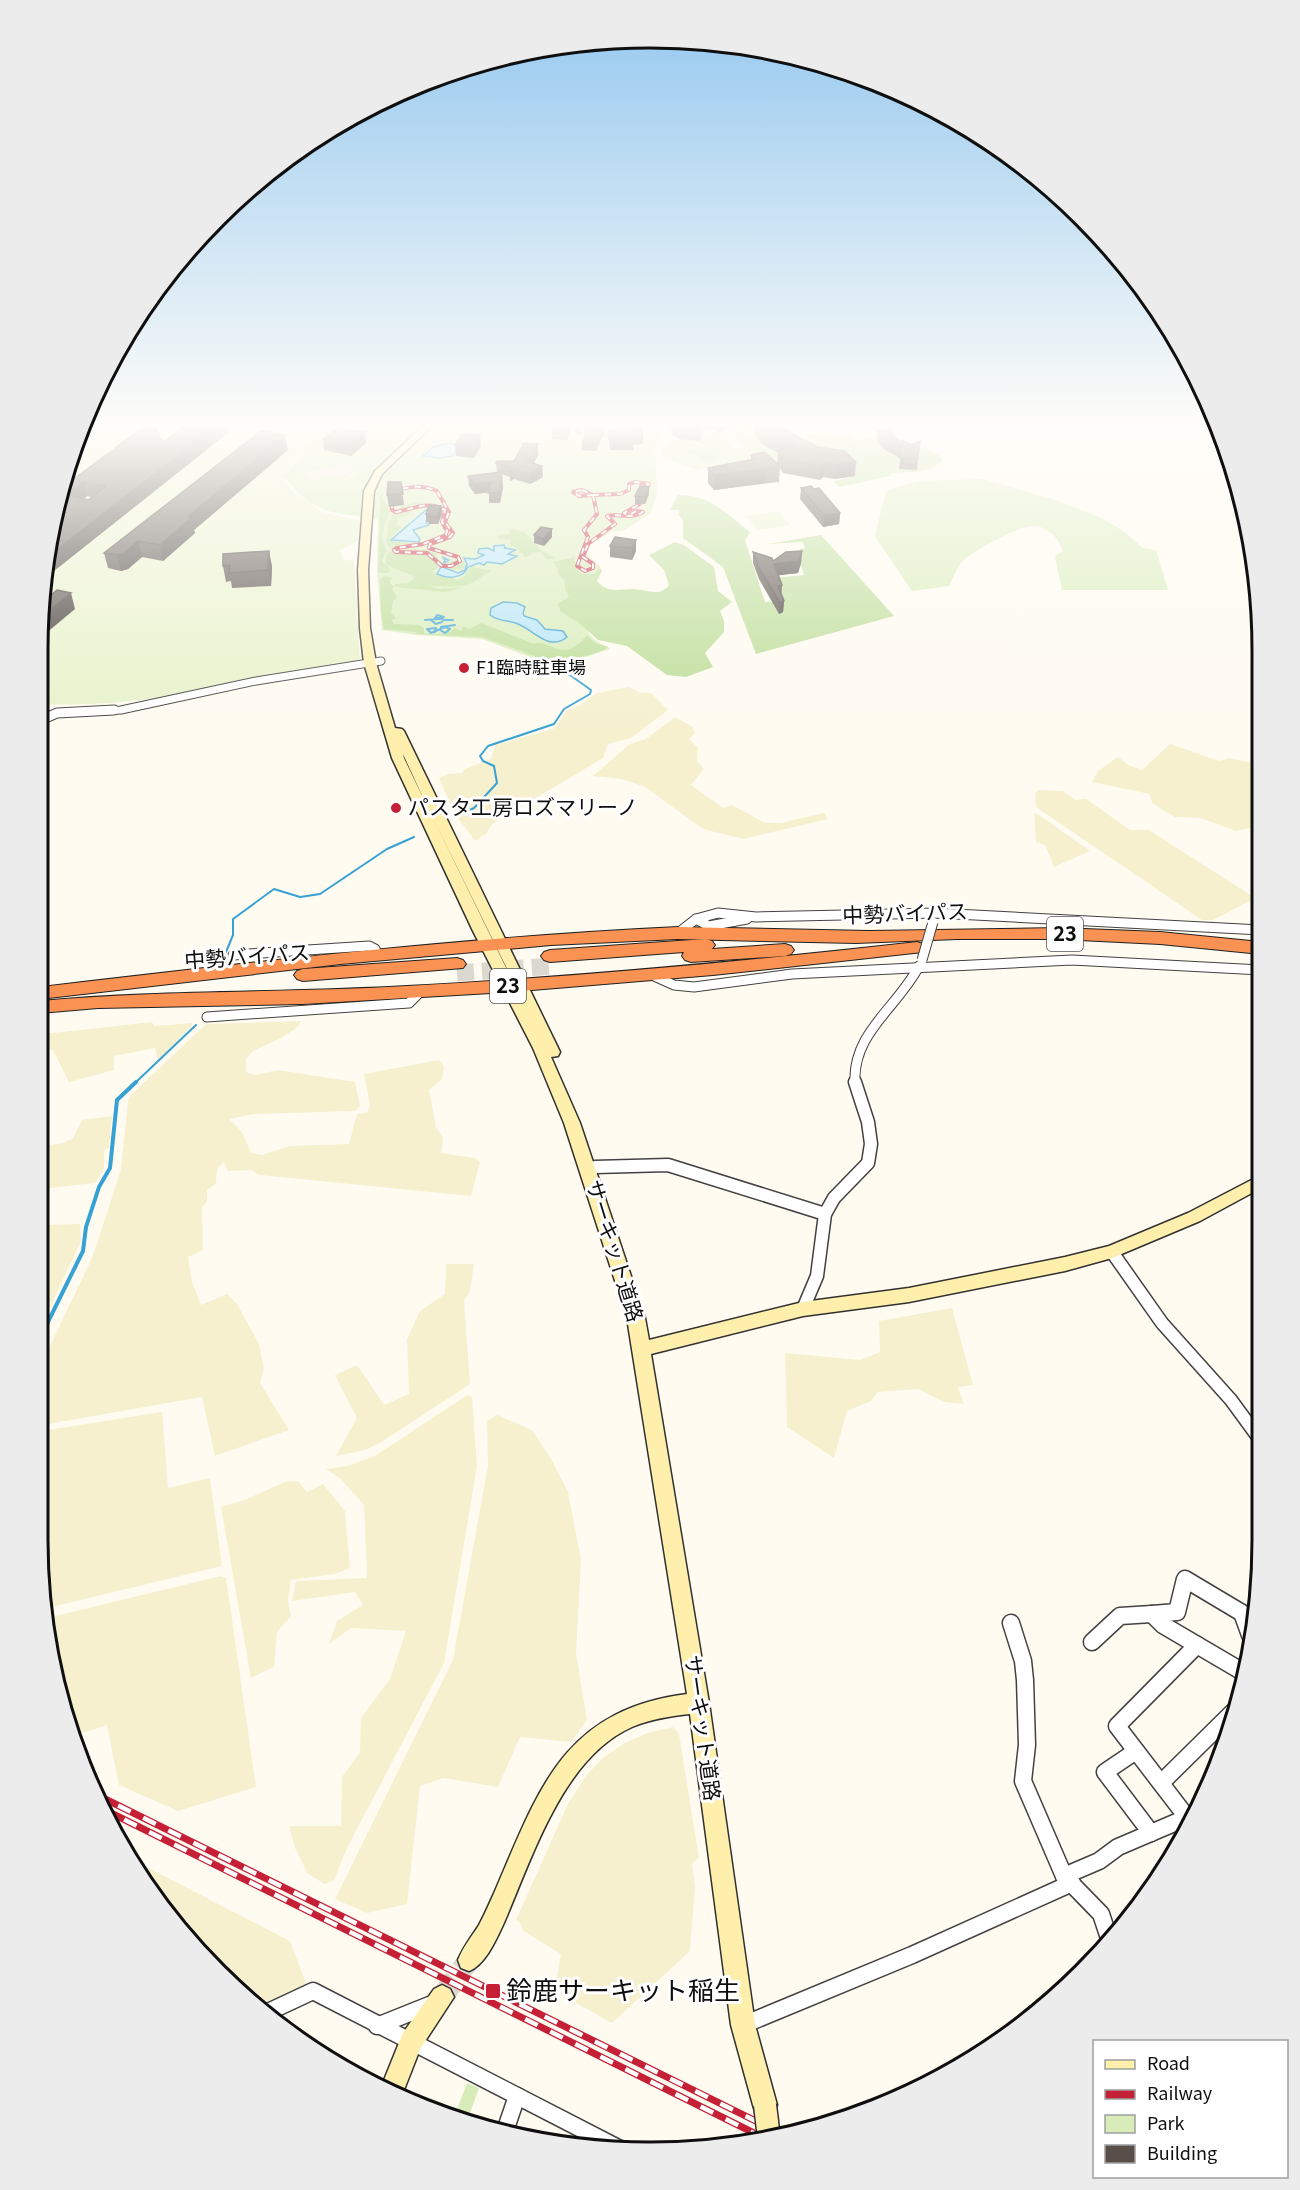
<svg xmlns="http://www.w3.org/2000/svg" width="1300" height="2190" font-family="Georgia,'Noto Sans JP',serif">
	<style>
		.farmland { fill: #f6f0cf }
		.green { fill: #d7ecb8 }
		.forest { fill: #bcdd97 }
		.pitch { fill: #e8f2ca }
		.plaza { fill: #f0eadf }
		.water { fill: #b3e4f9; stroke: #37a1d3; stroke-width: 1.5 }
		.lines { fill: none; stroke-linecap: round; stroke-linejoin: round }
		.stream-far1 { stroke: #37a1d3; stroke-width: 2 }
		.stream { stroke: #37a1d3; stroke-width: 4 }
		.secondary-tunnel { stroke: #dbd8cf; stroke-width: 22; stroke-dasharray: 22 11; stroke-linecap: butt }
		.highway-tunnel { stroke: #dbd8cf; stroke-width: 17; stroke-dasharray: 17 8; stroke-linecap: butt }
		.street-far3-casing { stroke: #424242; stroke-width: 9 }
		.street-far2-casing { stroke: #424242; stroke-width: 11 }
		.street-far1-casing { stroke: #424242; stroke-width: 15 }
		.street-casing { stroke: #424242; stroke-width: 19 }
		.secondary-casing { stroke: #313131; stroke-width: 3 }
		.highway-casing { stroke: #202020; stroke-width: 2 }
		.street-far3 { stroke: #fff; stroke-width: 7 }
		.street-far2 { stroke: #fff; stroke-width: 9 }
		.street-far1 { stroke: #fff; stroke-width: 12 }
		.street { stroke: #fff; stroke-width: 16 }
		.secondary { fill: #ffefac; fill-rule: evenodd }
		.highway { fill: #fa9254; fill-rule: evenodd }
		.rail-far1-casing { stroke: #c52036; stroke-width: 4 }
		.rail-casing { stroke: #c52036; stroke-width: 7 }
		.rail-far1 { stroke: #fff; stroke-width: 2; stroke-dasharray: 6; stroke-linecap: butt }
		.rail { stroke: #fff; stroke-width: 4.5; stroke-dasharray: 14; stroke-linecap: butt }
		.street-bridge-casing { stroke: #424242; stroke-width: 11; stroke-linecap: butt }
		.secondary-bridge-casing { stroke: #313131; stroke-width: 25; stroke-linecap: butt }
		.street-bridge { stroke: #fff; stroke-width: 9 }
		.secondary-bridge { stroke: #ffefac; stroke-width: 22 }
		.wall { fill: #4c4440; fill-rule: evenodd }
		.shaded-wall { fill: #3e3734 }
		.building { fill: #584f4b; stroke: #3e3734; stroke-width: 1.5; fill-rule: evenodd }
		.poi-dot { fill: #c52036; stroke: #fff; stroke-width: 2 }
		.labels { text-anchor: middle; stroke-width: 6; stroke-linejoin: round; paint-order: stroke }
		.far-poi-label { font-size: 18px; fill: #0f0f0f; stroke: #fff; text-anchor: start }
		.shield { fill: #fff; stroke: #575757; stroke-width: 1.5 }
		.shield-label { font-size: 20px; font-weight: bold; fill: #0f0f0f }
		.poi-label { font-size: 21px; fill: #0f0f0f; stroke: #fff; text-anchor: start }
		.street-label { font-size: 21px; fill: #0f0f0f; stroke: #fff }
		.near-poi-label { font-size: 26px; fill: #0f0f0f; stroke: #fff; text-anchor: start }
		.rim { fill: none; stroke: #0f0f0f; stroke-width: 3 }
	</style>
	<rect width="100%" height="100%" fill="#fffbf1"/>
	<g class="farmland">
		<path d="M629 687 639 692 651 693 668 710 631 738 608 744 603 758 492 824 486 834 475 841 455 814 439 778 448 774 462 773 465 769 490 759 496 745 555 728 566 711 580 705 597 693Z"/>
		<path d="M675 717 693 727 695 733 689 739 698 748 697 761 704 769 691 785 723 808 732 805 765 823H781L824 813 828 819 743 839 703 829 645 787 622 779 593 776 630 744 646 739Z"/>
		<path d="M1170 744 1219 761 1229 758 1261 765V838L1250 828 1236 831 1200 818 1175 817 1152 803 1150 794 1092 782 1098 771 1118 757 1130 766 1142 770Z"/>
		<path d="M1039 790 1063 791 1076 800 1086 799 1130 830H1149L1255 898 1213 920H1202L1036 807 1035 793Z"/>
		<path d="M1034 813 1039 815 1090 851 1054 867 1045 845 1036 842Z"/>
		<path d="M301 1021 298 1027 281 1038 253 1051 246 1059V1072L255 1075 278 1070 355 1082 360 1106 355 1111 254 1114 229 1119 242 1132 251 1153 262 1155 290 1146 349 1144 357 1114 367 1113 370 1105 364 1074 439 1060 444 1067 442 1079 429 1090 436 1127 443 1138 441 1153 475 1158 480 1162 471 1196 260 1175 251 1170 228 1171 224 1162 217 1169 216 1183 207 1190V1202L202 1207 203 1250 188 1257 192 1282 201 1305 227 1294 237 1304 259 1344 264 1368 260 1383 289 1430 215 1456 202 1397 42 1425V1349L49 1348 93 1256 121 1169 128 1101 131 1095 206 1024Z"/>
		<path d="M152 1022 154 1026 193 1023 192 1026 158 1060 155 1048 114 1056V1070L69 1082 53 1050 41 1045V1038L44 1034Z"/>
		<path d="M112 1116 109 1147 104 1151V1168L95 1183 41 1189V1147L63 1143 73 1138 82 1120Z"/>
		<path d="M80 1224 81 1241 42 1324 41 1225Z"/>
		<path d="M446 1264H474L470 1291 464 1301 470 1384 380 1443 365 1450 336 1456 357 1418 335 1375 357 1365 384 1405 409 1394 407 1339 420 1311 445 1294Z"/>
		<path d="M952 1308 973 1385 958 1387 964 1404 944 1402 918 1389 878 1392 871 1401 847 1411 834 1458 787 1427 785 1353 860 1360 880 1352 879 1321Z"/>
		<path d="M467 1395 472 1397 477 1466 444 1663 347 1848 334 1880 325 1884 308 1874 295 1848 289 1826H341L342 1777 360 1753 361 1718 390 1679 406 1631 351 1628 329 1644 337 1621 363 1605 355 1592 292 1601 296 1581 367 1578 364 1505 341 1479 326 1469 347 1466 375 1456Z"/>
		<path d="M162 1412 168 1488 210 1478 222 1566 43 1609 42 1431Z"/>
		<path d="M497 1415 532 1430 551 1459 568 1492 581 1560 576 1653 587 1720 571 1742 520 1737 498 1787 443 1778 420 1786 407 1904 367 1913 335 1899 453 1660 488 1465 487 1421Z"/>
		<path d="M298 1481 307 1492 323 1484 345 1511 350 1568 335 1574 291 1580 288 1601 291 1616 277 1632 274 1667 251 1678 221 1507 247 1499 285 1482Z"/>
		<path d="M221 1576 226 1578 256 1787 178 1811 119 1785 107 1725 70 1737 43 1619Z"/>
		<path d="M673 1727 679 1734 699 1858 692 1863 695 1887 690 1951 612 2023 562 1995 565 1986 556 1982 561 1954 522 1930 521 1924 516 1920 568 1804 585 1777 603 1758 623 1744 647 1733Z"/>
		<path d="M131 1859 290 1941 308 1989 262 2010 217 1973 164 1913Z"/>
	</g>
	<g class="green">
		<path d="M328 425H660L661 434 655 447 657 493 651 513 625 530 611 532 591 544 587 554 601 567C592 586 576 616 590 635 595 641 604 645 610 649L576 660 533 658 482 639 417 635 382 630 377 572 378 519C336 512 314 517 286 478L272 488C282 479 299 464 299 450L323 433Z"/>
		<path d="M733 425H751L725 437 733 449 745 447 749 452 762 458 719 469 711 465 698 470 665 459 661 456 663 445 668 443 667 439 673 436 699 441C702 426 720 431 733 425Z"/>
		<path d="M983 479C1028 492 1112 511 1142 548L1156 550 1168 590H1062L1055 556 1063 551C1059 539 1048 526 1033 526 1018 526 972 551 962 562 956 568 953 579 949 586L912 591 875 536 886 491 917 481Z"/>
		<path d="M467 2083 479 2088 466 2124 453 2120Z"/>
	</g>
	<g class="forest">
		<path d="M751 425H772L798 444 807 440V434L830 433 851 435 853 441 886 436 904 447C918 445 932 449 943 459 931 475 908 471 891 473L890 476 839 487 834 481 856 476 849 469 778 465 749 452 734 435Z"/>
		<path d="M705 432 716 434 714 441 717 443 713 447 718 449 713 451 716 456 722 458H715L710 464 693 453 684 451H702L704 447H713L698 443 706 438Z"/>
		<path d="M384 492 382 499 391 507C387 523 377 534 387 551L382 561 390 570 388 573H378L380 503V494Z"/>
		<path d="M678 495C711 495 725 513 750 532L745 540 765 602 783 601 776 578 804 575 799 560 800 549 805 548 803 542 768 544 821 535 894 616 756 654 723 567 683 538V520L678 514 680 510H670Z"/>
		<path d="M415 502 428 503V506L413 509 407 516 398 519 397 525 402 527 389 539 416 544 400 545 391 549 385 541 387 540 388 523 392 518V511Z"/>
		<path d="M510 529 524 532 542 551 555 558 546 560 541 552 531 553 532 554 526 557 523 556V553H519V550L510 545 511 540 500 539 497 536 510 534Z"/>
		<path d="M675 542 684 545 714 567 718 591 732 602 720 611 724 621V632L705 653 713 667 686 677 667 675 627 646 598 640 577 621 561 612 557 604 569 597 565 589V581L558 574V569L553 562 575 557V568L582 574H594L600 568 602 571 597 581C608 594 619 589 633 589 646 589 660 598 669 585L664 570 649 555Z"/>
		<path d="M409 549 427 550 436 554 438 559 443 563 459 560 465 563 466 568 452 570 442 566 433 571 437 576 449 575 454 579C466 581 465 572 472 567L492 571C482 574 476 583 466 585 453 588 437 586 426 585L440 589 465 587 445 592 396 587 395 584 409 583 415 577 389 566 386 564V556L389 552Z"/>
		<path d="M386 576 393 578 389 581 394 587 392 589 397 597 393 601 391 613 396 618 392 620 394 624 419 625 424 628V633C435 634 448 636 455 628L461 631 463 626 469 629 481 623 534 644C548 636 561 667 587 635L595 643 609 647C595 655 585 655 572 660L576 662 575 665 556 669 541 666 535 656 482 637 415 634 417 632 384 629 381 613 380 579Z"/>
	</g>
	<g class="pitch">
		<path d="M84 425H326L321 432 297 449V455L284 479 293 492 322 512 361 521 358 541 340 550 342 559 354 561 360 661C257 680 144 709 39 704V610L70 453Z"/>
		<path d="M778 511 790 525 758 530 746 516Z"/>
	</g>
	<path class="plaza" d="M342 460 349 462H345L347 465H353L356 474 349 479 344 481 352 472 311 481 309 478 299 474 334 467Z"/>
	<g class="water">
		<path d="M451 443 460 446 453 456 438 458 423 456 433 447Z"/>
		<path d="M430 509 426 523H429V525L413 530 420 539 419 542 391 540 426 510Z"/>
		<path d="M504 545 505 548 515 550 508 554 517 556 502 564 487 562 484 565 479 563 468 567C463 579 448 579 437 574L445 560 442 557 449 560 445 562V568L458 573 465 570 467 564 464 558 475 559 484 555 478 553 479 549 488 548 494 551V546Z"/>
		<path d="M503 602 517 603 525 607 523 613 524 616 537 620 545 629 563 631 567 637C549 652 534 630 518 624 509 620 499 622 490 615L491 608Z"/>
	</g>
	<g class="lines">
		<g class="stream-far1">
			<path d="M437 615 444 617 435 618Z"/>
			<path d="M439 619H443"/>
			<path d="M425 620 439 619"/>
			<path d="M431 620 436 624 442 622"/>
			<path d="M443 620H453"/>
			<path d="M441 627 455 625"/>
			<path d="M427 629 431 633 445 627 450 629 445 633 440 630"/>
			<path d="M428 629 436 628 435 632"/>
			<path d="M456 817 474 808 497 783 494 766 483 761 480 756 488 746 554 724 564 709 590 694 591 690 560 668"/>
			<path d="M226 952 233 935V919L274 889 300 897 320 894 387 849 414 837"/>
			<path d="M135 1083 196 1025"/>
		</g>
		<path class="stream" d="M42 1334 83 1251 86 1227 99 1187 110 1168 117 1100 136 1082"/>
		<path class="secondary-tunnel" d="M442 1997 469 1960"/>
		<path class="highway-tunnel" d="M457 973 552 966"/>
		<defs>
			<path id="street-far3" d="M82 712 121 710 256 681 381 661"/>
			<g id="street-far2">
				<path d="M39 721 57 713 114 710"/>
				<path d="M696 919 709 926 747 919"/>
				<path d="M678 933 696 919 718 913 756 917 936 913 1261 930"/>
				<path d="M233 955 369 946 375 949 377 954"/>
				<path d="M654 976 674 985 694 987 792 974 1072 960 1261 970"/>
				<path d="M207 1017 409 1003 418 994"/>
				<path d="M855 1083C852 1033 898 1007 919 966"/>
			</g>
			<g id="street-far1">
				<path d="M595 1167 668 1165 825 1214"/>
				<path d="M1112 1252 1162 1323 1231 1400 1261 1441"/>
				<path d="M803 1309 817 1276 825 1214 834 1198 868 1163 871 1144 868 1122 855 1082"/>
			</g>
			<g id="street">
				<path d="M1011 1623 1023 1661 1025 1680 1027 1745 1023 1781 1064 1876"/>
				<path d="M1092 1642 1120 1616 1152 1614"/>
				<path d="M1197 1645 1243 1672"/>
				<path d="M1136 1751 1105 1772 1151 1833"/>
				<path d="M1161 1783 1236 1709"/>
				<path d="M1189 1820 1117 1726 1197 1645 1163 1625 1152 1614 1177 1612 1185 1579 1242 1613 1250 1635"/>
				<path d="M1110 1941 1101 1914 1064 1876 1099 1861 1118 1847 1186 1818"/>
				<path d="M266 2013 313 1991 622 2150"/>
				<path d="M743 2025 912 1955 1072 1883"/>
				<path d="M377 2026 432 2004"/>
				<path d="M504 2134 517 2096"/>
			</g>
			<g id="secondary">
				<path d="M424 425H433L382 474 374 491 368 570 370 628 376 663 395 728 402 729 404 731 560 1052 558 1056 551 1057 580 1123 645 1318 649 1340 803 1302 909 1288 1065 1257 1109 1246 1188 1213 1261 1175V1188L1200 1221 1112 1258 1065 1271 909 1302 803 1316 651 1354 709 1703 755 2025 777 2105 774 2114 765 2117 756 2114 753 2105 731 2025 690 1714C671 1716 650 1719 632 1727 562 1758 532 1859 503 1925 496 1940 485 1965 469 1971L461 1968 458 1960C463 1947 472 1936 479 1925 485 1914 490 1902 495 1891 539 1789 563 1710 687 1694L627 1318 564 1123 533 1048 473 931 392 758 364 663 360 628 358 570 364 491 375 471ZM403 754 426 804 404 758ZM430 812 515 985 517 990Z"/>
				<path d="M442 1985 450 1989 454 1997 420 2049 402 2095 382 2085 403 2033 434 1989Z"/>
			</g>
			<g id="highway">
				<path d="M678 927 869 931 1059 928 1160 932 1261 942V954L1160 944 1059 939H957L856 943 678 939 551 945 341 964 40 999V987C253 962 464 937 678 927Z"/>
				<path d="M706 939 712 941 715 945 712 949 785 944 791 946 794 950 791 954 785 956 691 962 685 960 682 956 684 952 550 962 544 960 541 956 544 952 550 950Z"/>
				<path d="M917 942 923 944 926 948 923 952 713 975 508 992 303 1004 98 1008 40 1013V1001C162 990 285 993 407 986 577 977 747 961 917 942Z"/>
				<path d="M457 958 463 960 466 964 463 968 303 981 297 979 294 975 297 971 303 969Z"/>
			</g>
		</defs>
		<use href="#street-far3" class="street-far3-casing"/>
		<use href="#street-far2" class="street-far2-casing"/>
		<use href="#street-far1" class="street-far1-casing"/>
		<use href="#street" class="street-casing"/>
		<use href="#secondary" class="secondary-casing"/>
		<use href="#highway" class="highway-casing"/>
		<use href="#street-far3" class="street-far3"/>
		<use href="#street-far2" class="street-far2"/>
		<use href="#street-far1" class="street-far1"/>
		<use href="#street" class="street"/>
		<use href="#secondary" class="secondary"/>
		<use href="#highway" class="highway"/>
		<defs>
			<g id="rail-far1">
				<path d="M581 425 577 432 585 435 630 434 636 431 635 425"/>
				<path d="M582 490 593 495 579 496 573 492Z"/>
				<path d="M392 494C405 485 423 485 437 491L449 512 445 522 453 533 450 537 430 544 429 548 458 557 460 561 451 566H442L427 553 396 552 394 550 397 548 423 544 446 535 447 531 442 522 445 510C429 500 413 509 396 512L392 510V506"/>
				<path d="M593 495 597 514 584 530 588 537 577 566 585 571 593 568V564L583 557 588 544 615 524 607 516C621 513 630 520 643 512L636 511 628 516 624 513 640 504"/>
				<path d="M593 495 620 494 629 490V484L635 482 649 484 644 489 646 494"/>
			</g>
			<g id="rail">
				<path d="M93 1793 784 2135"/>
				<path d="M99 1807 766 2139"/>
			</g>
		</defs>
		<use href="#rail-far1" class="rail-far1-casing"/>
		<use href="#rail" class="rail-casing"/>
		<use href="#rail-far1" class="rail-far1"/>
		<use href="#rail" class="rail"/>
		<defs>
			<path id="street-bridge" d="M922 960 933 922"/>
			<path id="secondary-bridge" d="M765 2105 769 2138"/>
		</defs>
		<use href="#street-bridge" class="street-bridge-casing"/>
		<use href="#secondary-bridge" class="secondary-bridge-casing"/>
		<use href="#street-bridge" class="street-bridge"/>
		<use href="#secondary-bridge" class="secondary-bridge"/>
	</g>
	<g class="wall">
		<path d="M186 425H227L229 432 45 578 63 487 163 442ZM87 496 92 497 88 500 84 499Z"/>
		<path d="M570 425V431L567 440 552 439V432Z"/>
		<path d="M585 425H604V432L596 451 582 450V443L586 435Z"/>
		<path d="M628 425H640L643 436V444L633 445V450H610L608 432 629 428Z"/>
		<path d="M670 425H733L718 433 715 430H702L700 441 677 439 676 436H673Z"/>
		<path d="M755 425H777L855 476 834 479 823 477 820 480 783 473 780 468 779 482 714 490 708 483V468L751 460V455L777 464 778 453 762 444 754 433Z"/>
		<path d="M878 431 902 444 911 445 920 441 917 470 899 469 900 458 885 450 877 442Z"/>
		<path d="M365 432 366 443 351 456 324 450 323 439Z"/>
		<path d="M455 445 481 446 474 458 456 456Z"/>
		<path d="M288 450 194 530 195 533 163 561 142 557 128 569 121 571 108 568 104 553Z"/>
		<path d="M538 455 533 464 542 466 543 477 530 484 514 479 510 481V477L501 474 503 487 500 503H489V492L475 494 469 486 468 476 497 472 496 463 514 461Z"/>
		<path d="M401 482 404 505 389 507 387 495Z"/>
		<path d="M801 488 840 513 839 524 823 527 800 499Z"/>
		<path d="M649 494 645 504H635V496Z"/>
		<path d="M441 506 442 513 438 524H429V522H426V514Z"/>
		<path d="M534 535 552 537 544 546 534 543Z"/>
		<path d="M636 540V551L632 560 610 557V546Z"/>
		<path d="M802 551 801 563 798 573 778 575 782 585 781 594 784 601 783 612 779 614 759 579 753 563V552L773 561Z"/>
		<path d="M223 554 272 566 271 586 232 588 231 581 226 582 223 566Z"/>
	</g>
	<g class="shaded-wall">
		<path d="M217 425H227L229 432 45 578 49 556Z"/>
		<path d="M570 425V431L567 440 566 433Z"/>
		<path d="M604 425V432L596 451V444Z"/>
		<path d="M700 425H702V430L700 441Z"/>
		<path d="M719 425H733L718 433Z"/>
		<path d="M365 432 366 443 351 456 349 445Z"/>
		<path d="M285 435 288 450 194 530 195 533 163 561 160 545 188 517Z"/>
		<path d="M480 435 481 446 474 458V447Z"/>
		<path d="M538 444V455L531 469 526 461Z"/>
		<path d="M856 462 855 476 834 479 835 465Z"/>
		<path d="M824 463 823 477 820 480 821 466Z"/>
		<path d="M542 466 543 477 530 484V474Z"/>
		<path d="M766 468 765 483 714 490 715 475Z"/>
		<path d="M513 469 514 479 510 481V471Z"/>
		<path d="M502 477 503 487 500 503 499 493Z"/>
		<path d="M84 482 87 496 70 510 66 495Z"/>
		<path d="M491 482 492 492 475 494 474 484Z"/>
		<path d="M649 487V494L645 504V497Z"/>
		<path d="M441 506 442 513 438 524 437 517Z"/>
		<path d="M840 513 839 524 823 527 824 515Z"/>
		<path d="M552 529V537L544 546 543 539Z"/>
		<path d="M636 540V551L632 560V548Z"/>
		<path d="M138 541 142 557 128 569 121 571 117 555Z"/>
		<path d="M269 551 272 566 271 586 268 570Z"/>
		<path d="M802 551 801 563 798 573 774 576V564Z"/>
		<path d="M782 585 781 597 778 586Z"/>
		<path d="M71 593 75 609 39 639V619Z"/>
		<path d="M784 601 783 612 779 614 780 603Z"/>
	</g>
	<g class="building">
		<path d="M186 425H217L49 556 63 487 145 426 155 428 163 442ZM84 482 106 486 88 500 66 495Z"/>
		<path d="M555 425H570L566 433 552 432Z"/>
		<path d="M585 425H604L596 444 582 443 586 434Z"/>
		<path d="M630 425H640L643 436H632L633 441H610L608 432 611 429 631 428Z"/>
		<path d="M680 425H700V427Z"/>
		<path d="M759 425H777L817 447 844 451 856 462 835 465 824 463 821 466 784 459 778 450 795 447 763 430Z"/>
		<path d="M338 428 365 432 349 445 323 439Z"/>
		<path d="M888 430 902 444V440L911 445 920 441 918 459 900 458 901 447 886 439 878 431Z"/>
		<path d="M261 431 285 435 188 517 191 518 160 545 138 541 124 553 117 555 104 553Z"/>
		<path d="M462 434 480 435 474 447 455 445Z"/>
		<path d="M524 443 538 444 530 459 526 461 542 466 530 474 513 469 510 471 511 468 496 463 497 461H514Z"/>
		<path d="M765 452 780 467 715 475 708 468 755 459 751 455Z"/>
		<path d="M500 472 502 477 499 493H488L491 482 474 484 468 476Z"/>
		<path d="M388 482H401L403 494 387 495Z"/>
		<path d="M640 486 649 487 645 497 635 496Z"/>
		<path d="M811 486 814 489 819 488 840 513 824 515 801 488Z"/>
		<path d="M429 505 441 506 437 517 428 516 429 514H426Z"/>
		<path d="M541 527 552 529 543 539 534 535Z"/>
		<path d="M615 537 636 540 632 548 610 546Z"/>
		<path d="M269 551 268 570 229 573 230 565 223 566V554Z"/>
		<path d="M802 551 798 561 774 564 782 585 778 586 784 601 780 603 759 568 753 552 772 558 773 561 786 552Z"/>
		<path d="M57 590 71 593 39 619 40 604Z"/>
	</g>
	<linearGradient id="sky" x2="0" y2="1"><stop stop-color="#93c7ef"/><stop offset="0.58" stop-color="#fffdf9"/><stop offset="1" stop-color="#fffdf9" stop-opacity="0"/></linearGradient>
	<rect width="1300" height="731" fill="url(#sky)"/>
	<g class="poi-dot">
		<circle cx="464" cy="668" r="6"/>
		<circle cx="396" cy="808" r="6"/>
		<rect x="485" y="1983" width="16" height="16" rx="3"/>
	</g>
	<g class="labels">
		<g class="far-poi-label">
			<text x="476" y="674">F1臨時駐車場</text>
		</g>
		<g class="shield">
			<rect x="1047" y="917" width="36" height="34" rx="4.5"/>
			<rect x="490" y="969" width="36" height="34" rx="4.5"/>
		</g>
		<g class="shield-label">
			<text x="1065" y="941">23</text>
			<text x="508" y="993">23</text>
		</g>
		<g class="poi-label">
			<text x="408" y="815">パスタ工房ロズマリーノ</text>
		</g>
		<g class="street-label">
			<text transform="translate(905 914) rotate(-2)" y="7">中勢バイパス</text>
			<text transform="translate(247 957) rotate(-4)" y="7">中勢バイパス</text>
			<text transform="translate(614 1251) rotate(73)" y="7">サーキット道路</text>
			<text transform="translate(702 1728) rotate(82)" y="7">サーキット道路</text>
		</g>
		<g class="near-poi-label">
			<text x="506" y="2000">鈴鹿サーキット稲生</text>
		</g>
	</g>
	<path d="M0 0H1300V2190H0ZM650 48H650A602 602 0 0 1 1252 650V1540A602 602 0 0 1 650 2142H650A602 602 0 0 1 48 1540V650A602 602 0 0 1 650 48Z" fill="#ececec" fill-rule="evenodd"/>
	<path class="rim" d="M650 48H650A602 602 0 0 1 1252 650V1540A602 602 0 0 1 650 2142H650A602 602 0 0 1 48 1540V650A602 602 0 0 1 650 48Z"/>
	<rect x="1093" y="2040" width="195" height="138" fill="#ffffff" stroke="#9f9f9f" stroke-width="1.5"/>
	<rect x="1105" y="2060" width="30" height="9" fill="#ffefac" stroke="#9f9f9f" stroke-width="1.5"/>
	<text x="1147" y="2070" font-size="18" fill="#0f0f0f">Road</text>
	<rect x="1105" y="2090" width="30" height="9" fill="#c52036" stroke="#9f9f9f" stroke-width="1.5"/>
	<text x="1147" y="2100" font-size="18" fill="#0f0f0f">Railway</text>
	<rect x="1105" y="2115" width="30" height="18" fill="#d7ecb8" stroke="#9f9f9f" stroke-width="1.5"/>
	<text x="1147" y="2130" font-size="18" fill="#0f0f0f">Park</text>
	<rect x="1105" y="2145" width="30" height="18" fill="#584f4b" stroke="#9f9f9f" stroke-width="1.5"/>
	<text x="1147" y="2160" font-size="18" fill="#0f0f0f">Building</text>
</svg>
